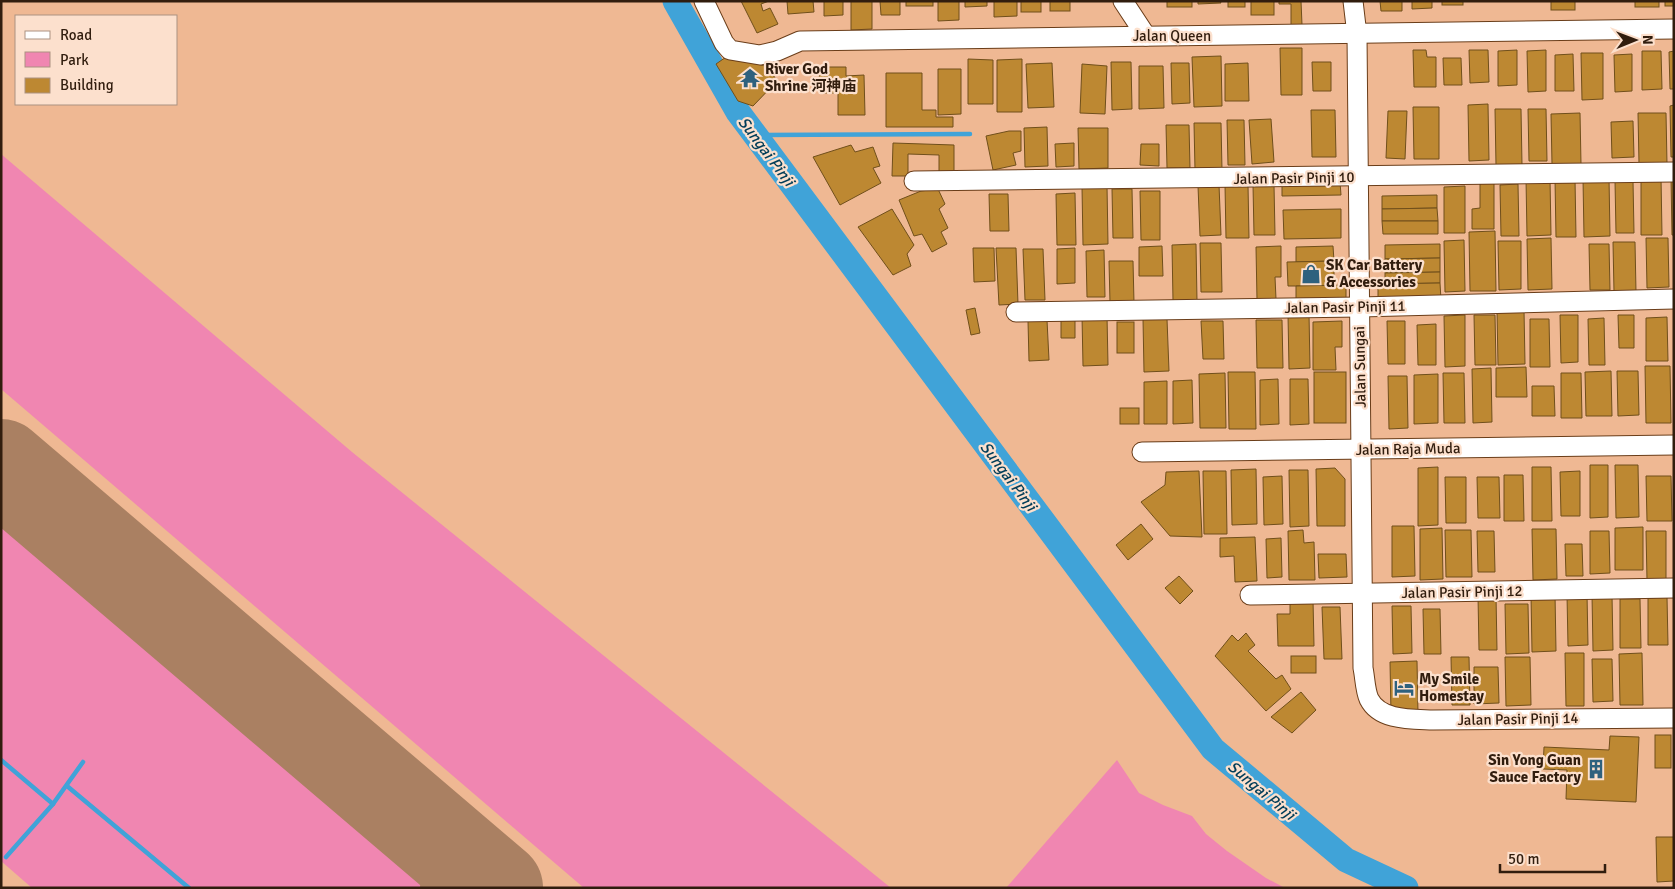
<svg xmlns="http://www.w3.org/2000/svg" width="1675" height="889" font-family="Signika,'Noto Sans SC',sans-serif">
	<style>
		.green { fill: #f086b1 }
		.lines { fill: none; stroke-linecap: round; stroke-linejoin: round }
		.stream { stroke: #40a3d8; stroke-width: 4.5 }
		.river { stroke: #40a3d8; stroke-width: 25 }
		.taxiway { stroke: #aa8062; stroke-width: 38 }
		.runway { stroke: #aa8062; stroke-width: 94 }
		.building { fill: #bd8832; stroke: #704f1b }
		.minor-casing { stroke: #6a3d19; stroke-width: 21 }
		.minor { stroke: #fff; stroke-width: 19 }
		.labels { text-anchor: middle; stroke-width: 4.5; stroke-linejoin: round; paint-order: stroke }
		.street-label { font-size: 15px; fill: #311d0e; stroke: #fce0cd }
		.poi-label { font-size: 15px; font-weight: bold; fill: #311d0e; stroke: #fce0cd; text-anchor: start }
		.water-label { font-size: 16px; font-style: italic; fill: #023d58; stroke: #fce0cd }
	</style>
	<rect width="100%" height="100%" fill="#efb893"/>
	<g class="green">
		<path d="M1 154 352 452 891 888H584L1 389Z"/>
		<path d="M1 521 425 881V888H32L1 861Z"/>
		<path d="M1117 760 1139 793 1163 805 1192 816 1206 834 1227 851 1266 878 1285 888H1006Z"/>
	</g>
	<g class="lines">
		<g class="stream">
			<path d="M755 135 970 134"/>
			<path d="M1 760 53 804"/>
			<path d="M67 786 189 888"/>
			<path d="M6 857 53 804 83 762"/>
		</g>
		<path class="river" d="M675 1 738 112 1213 749 1346 860 1406 888"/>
		<path class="taxiway" d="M422 825C435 845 443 863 439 888"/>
		<path class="runway" d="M1 466 496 888"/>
	</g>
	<g class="building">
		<path d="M741 1H769L761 4 763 11 770 8 778 24 757 33Z"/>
		<path d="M787 1H813L814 12 788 14Z"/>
		<path d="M824 1H843V15L824 16Z"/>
		<path d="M851 1H872V29L851 30Z"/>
		<path d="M880 1H900V15H881Z"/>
		<rect x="906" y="1" width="27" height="5"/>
		<path d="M938 1H959V20L938 21Z"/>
		<path d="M965 1H987V6L965 7Z"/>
		<path d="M994 1H1017V16L994 17Z"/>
		<rect x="1021" y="1" width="20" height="11"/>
		<rect x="1050" y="1" width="20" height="10"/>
		<rect x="1167" y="1" width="25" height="6"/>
		<path d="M1198 1H1220L1221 3 1198 4Z"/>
		<rect x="1228" y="1" width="17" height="6"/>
		<rect x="1251" y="1" width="23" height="14"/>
		<path d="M1279 1H1301L1302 25H1291V4H1279Z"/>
		<path d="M1380 1H1402V11H1381Z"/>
		<path d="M1412 1H1432V8L1412 9Z"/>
		<rect x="1442" y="1" width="21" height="4"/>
		<rect x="1551" y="1" width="24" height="9"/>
		<rect x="1635" y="1" width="24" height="6"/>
		<rect x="1665" y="1" width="9" height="5"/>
		<path d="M1280 48H1302V95H1281Z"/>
		<path d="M1413 50H1426L1427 57H1436V87H1414Z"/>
		<path d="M1469 50H1488L1489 82 1470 83Z"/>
		<path d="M1517 50V85L1498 86V51Z"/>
		<path d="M1546 50V91L1528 92 1527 51Z"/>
		<path d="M1642 51H1661L1662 89 1642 90Z"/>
		<path d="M1674 51V89H1670L1669 52Z"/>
		<path d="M1581 53H1603V99L1582 100Z"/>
		<path d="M1573 54 1574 91H1555V55Z"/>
		<path d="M1632 54V91L1615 92 1614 55Z"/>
		<path d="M729 55 768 67 777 81 753 106 738 101 716 64Z"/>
		<path d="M1221 56 1222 106 1194 107 1192 57Z"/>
		<path d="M1443 58H1461L1462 85H1444Z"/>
		<path d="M968 59 993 60V104H968Z"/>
		<path d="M1022 59V112H997V60Z"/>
		<path d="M1111 62H1131L1132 109 1112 110Z"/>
		<path d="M1312 62H1331V91H1313Z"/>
		<path d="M1052 63 1054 107 1028 108 1026 64Z"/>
		<path d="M1171 63H1189L1190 103 1172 104Z"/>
		<path d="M1248 63 1249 101H1225V64Z"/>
		<path d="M1082 64 1107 66 1105 114 1080 113Z"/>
		<path d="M1139 66H1163L1164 108 1139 109Z"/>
		<path d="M819 67H846V76L864 75 865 115H838V93H820Z"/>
		<path d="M938 69H961V114L938 115Z"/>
		<path d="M886 73H922V110H936V117H953V127H886Z"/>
		<path d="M1488 104 1489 160 1469 161 1468 105Z"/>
		<path d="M1674 105V157H1671L1670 106Z"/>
		<path d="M1413 107H1439V159H1414Z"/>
		<path d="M1495 109H1521L1522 165H1496Z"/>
		<path d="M1528 109H1546L1547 161H1529Z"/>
		<path d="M1311 110H1335L1336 157H1312Z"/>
		<path d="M1388 111H1407L1405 159 1386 158Z"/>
		<path d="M1580 113 1581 164H1552L1551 114Z"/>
		<path d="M1638 113H1666L1667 164H1639Z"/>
		<path d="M1271 119 1274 162 1252 164 1249 120Z"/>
		<path d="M1227 120H1244L1245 165H1228Z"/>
		<path d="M1633 121 1634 157 1612 158 1611 122Z"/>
		<path d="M1194 123H1221L1222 170H1195Z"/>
		<path d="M1166 125H1189L1190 168H1167Z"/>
		<path d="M1047 127 1048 166 1025 167 1024 128Z"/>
		<path d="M1078 128H1108V168L1079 169Z"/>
		<path d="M1009 131H1021V151L1013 153 1016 165 993 170 986 136Z"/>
		<path d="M893 143 954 145V174H939V155L908 154V176H892Z"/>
		<path d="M1074 143V166L1056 167 1055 144Z"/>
		<path d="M1141 144H1159V166L1140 165Z"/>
		<path d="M851 145 855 152 873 147 880 166 873 168 881 183 840 205 813 157Z"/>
		<path d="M1661 177 1662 235H1641V178Z"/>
		<path d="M1609 178 1610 236 1584 237 1583 179Z"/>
		<path d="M1671 178H1674V235H1672Z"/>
		<path d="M1526 179H1550L1551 235 1527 236Z"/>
		<path d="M1555 179H1575L1576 237H1556Z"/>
		<path d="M1615 181H1633L1634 233H1616Z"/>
		<path d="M1340 182 1341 195 1282 196V183Z"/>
		<path d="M1480 182H1494V229H1472V209L1480 208Z"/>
		<path d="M1518 184 1519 236H1501L1500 185Z"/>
		<path d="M1219 185 1221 235 1200 236 1198 186Z"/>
		<path d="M1225 185H1248L1249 238H1226Z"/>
		<path d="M1253 185H1274L1275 235H1254Z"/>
		<path d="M1107 186 1108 244 1083 245 1082 187Z"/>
		<path d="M1465 186V233H1444V187Z"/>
		<path d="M938 189 945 204 939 209 948 228 941 232 947 244 932 252 922 234 914 236 899 200 921 191Z"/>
		<path d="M1112 189H1132L1133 238H1113Z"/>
		<path d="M1140 191H1160V240H1141Z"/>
		<path d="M1075 193 1076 245H1057L1056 194Z"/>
		<path d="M989 194H1008L1009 231H990Z"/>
		<path d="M1437 195V208L1382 209V196Z"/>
		<path d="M1437 208 1438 221H1382V209Z"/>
		<path d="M892 209 914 245 907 254 911 266 893 275 858 227Z"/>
		<path d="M1341 209V238L1284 239 1283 210Z"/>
		<path d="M1382 221H1438V234H1383Z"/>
		<path d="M1495 231 1496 291H1470L1469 232Z"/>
		<path d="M1551 238 1552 289 1528 290 1527 239Z"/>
		<path d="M1646 238H1668L1669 287 1647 288Z"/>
		<path d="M1464 240 1465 291 1445 292 1444 241Z"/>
		<path d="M1498 241H1521V289L1499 290Z"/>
		<path d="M1613 242H1635L1636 292H1614Z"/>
		<path d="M1200 243H1221L1222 292H1201Z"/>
		<path d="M1196 244 1197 301H1173L1172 245Z"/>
		<path d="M1440 244V258L1385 259V245Z"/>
		<path d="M1589 244H1609L1610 290H1590Z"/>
		<path d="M1162 246 1163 276H1139V247Z"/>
		<path d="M1281 246V277H1275L1276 299 1257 300 1256 247Z"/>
		<path d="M1333 246 1334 261 1296 262V247Z"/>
		<path d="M973 248H994L995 281 974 282Z"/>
		<path d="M996 248H1016L1018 304 999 305Z"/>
		<path d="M1075 248V283L1057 284V249Z"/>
		<path d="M1023 249H1043L1045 300H1025Z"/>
		<path d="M1104 250 1105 297H1087L1086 251Z"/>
		<path d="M1440 258V272L1385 273V259Z"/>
		<path d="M1109 261H1133L1134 303H1110Z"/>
		<path d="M1334 261V286H1288L1287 262Z"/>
		<path d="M1440 272V283L1385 284V273Z"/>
		<path d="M1440 283 1441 300 1378 301V284Z"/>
		<path d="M1346 285V299L1296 300V286Z"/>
		<path d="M975 308 980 333 971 335 966 310Z"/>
		<path d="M1524 310 1525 364 1498 365 1497 311Z"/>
		<path d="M1309 314 1310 368 1289 369 1288 315Z"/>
		<path d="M1465 315V366L1445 367 1444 316Z"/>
		<path d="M1474 315H1495L1496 365H1475Z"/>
		<path d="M1560 315H1578V362L1561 363Z"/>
		<path d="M1618 315H1634V348H1619Z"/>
		<path d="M1082 316H1107L1108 365 1083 366Z"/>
		<path d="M1061 317 1075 318V338H1061Z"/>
		<path d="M1667 317 1668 361H1646V318Z"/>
		<path d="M1604 318 1605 365H1589L1588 319Z"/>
		<path d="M1143 319H1167L1169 371 1144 372Z"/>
		<path d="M1530 319H1549L1550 367H1530Z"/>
		<path d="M1047 320 1049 360 1029 361 1028 321Z"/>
		<path d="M1256 320H1282L1283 368H1257Z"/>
		<path d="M1201 321H1223L1224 359H1203Z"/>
		<path d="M1342 321V347H1335L1336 370H1313V322Z"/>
		<path d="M1387 321H1405V364H1388Z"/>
		<rect x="1117" y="322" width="17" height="31"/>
		<path d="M1436 324V365H1418L1417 325Z"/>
		<path d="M1645 366H1670L1671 423H1646Z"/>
		<path d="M1526 367 1527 397H1496V368Z"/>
		<path d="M1491 368 1492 422 1473 423 1472 369Z"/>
		<path d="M1611 371 1612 416H1586L1585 372Z"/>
		<path d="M1617 371H1638L1639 415 1618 416Z"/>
		<path d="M1228 372H1255L1256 429H1229Z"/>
		<rect x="1314" y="372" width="32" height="51"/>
		<path d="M1225 373 1226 428H1200L1199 374Z"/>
		<path d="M1443 373H1464L1465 423H1444Z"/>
		<path d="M1561 373H1581L1582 418H1561Z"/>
		<path d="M1438 374V423L1414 424V375Z"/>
		<path d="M1388 376H1407L1408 428 1389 429Z"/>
		<path d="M1278 379 1279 424 1260 425V380Z"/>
		<path d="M1290 379H1308L1309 424 1290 425Z"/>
		<path d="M1192 380 1193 423 1173 424V381Z"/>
		<path d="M1167 381V424H1144V382Z"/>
		<path d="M1532 386H1554L1555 416H1532Z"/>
		<rect x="1120" y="408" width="19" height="16"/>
		<path d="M1590 465H1608V517L1590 518Z"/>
		<path d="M1615 465H1638L1639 517 1616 518Z"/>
		<path d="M1438 467V525L1418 526V468Z"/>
		<path d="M1532 467H1551L1552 521H1532Z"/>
		<path d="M1335 468 1345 479V526H1317L1316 469Z"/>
		<path d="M1256 469 1257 524 1232 525 1231 470Z"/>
		<path d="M1289 470H1308L1309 526 1290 527Z"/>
		<path d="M1199 471 1202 537 1170 536 1141 502 1165 485 1166 472Z"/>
		<path d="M1203 471H1226L1227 534H1204Z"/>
		<path d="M1580 471V516H1561L1560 472Z"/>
		<path d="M1504 475H1523L1524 521H1504Z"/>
		<path d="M1282 476 1283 524 1264 525 1263 477Z"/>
		<path d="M1646 476H1671L1672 521H1647Z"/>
		<path d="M1445 477H1466V523H1446Z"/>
		<path d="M1477 477H1499L1500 518H1478Z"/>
		<path d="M1141 524 1153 539 1128 560 1116 545Z"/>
		<path d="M1392 526H1414L1415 576 1392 577Z"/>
		<path d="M1643 527V570H1615V528Z"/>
		<path d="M1442 528 1443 579 1420 580V529Z"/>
		<path d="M1532 529H1556L1557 579 1533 580Z"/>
		<path d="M1303 530 1304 543 1314 542 1315 580H1289L1288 531Z"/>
		<path d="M1445 530H1471L1472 577H1446Z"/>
		<path d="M1477 531H1494L1495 572H1478Z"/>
		<path d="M1590 531H1609L1610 573 1590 574Z"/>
		<path d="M1646 531H1666V580H1647Z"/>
		<path d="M1255 537 1257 581 1235 582 1234 556 1220 557V538Z"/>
		<path d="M1281 538 1282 577 1267 578 1266 539Z"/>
		<path d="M1565 544H1582L1583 576H1566Z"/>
		<path d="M1318 554H1346L1347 577 1319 578Z"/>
		<path d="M1179 576 1193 591 1180 604 1165 588Z"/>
		<path d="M1555 594 1556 651 1532 652 1531 595Z"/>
		<path d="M1587 594 1588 645 1568 646 1567 595Z"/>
		<path d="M1592 595H1612L1613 650 1593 651Z"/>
		<path d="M1478 596H1496L1497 650H1479Z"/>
		<path d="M1667 597 1668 645H1648V598Z"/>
		<path d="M1620 599H1640L1641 648H1620Z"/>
		<path d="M1290 600H1313L1314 646H1278L1277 614H1290Z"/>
		<path d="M1505 604H1528L1529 653 1506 654Z"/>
		<path d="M1392 606H1411L1412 653 1393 654Z"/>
		<path d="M1322 607H1340L1342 659H1324Z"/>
		<path d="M1423 609H1440L1441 654H1424Z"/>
		<path d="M1246 633 1255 645 1248 651 1276 679 1282 675 1291 689 1266 711 1215 656 1232 635 1238 641Z"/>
		<path d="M1565 653H1584V706H1566Z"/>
		<path d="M1642 653 1643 705H1620L1619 654Z"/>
		<rect x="1291" y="656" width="25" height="17"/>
		<path d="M1451 657H1469L1470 705H1452Z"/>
		<path d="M1505 657H1530L1531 705 1506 706Z"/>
		<path d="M1592 659H1612L1613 701 1593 702Z"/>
		<path d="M1417 661 1418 714H1391L1390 662Z"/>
		<path d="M1474 667H1498L1499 703 1474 704Z"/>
		<path d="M1301 692 1316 710 1292 733 1271 717Z"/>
		<rect x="1655" y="735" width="16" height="33"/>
		<path d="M1610 736 1639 737 1636 802 1566 799 1567 770 1543 769 1544 747 1609 750Z"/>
		<path d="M1656 837H1674V881L1657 882Z"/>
	</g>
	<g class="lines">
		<defs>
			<g id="minor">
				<path d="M704 1 724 43 730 50 760 55 777 51 800 41 1674 29"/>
				<path d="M1123 1 1146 36"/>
				<path d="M1353 1 1357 35 1363 668C1365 677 1365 690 1369 699 1380 721 1412 719 1433 720L1674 718"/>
				<path d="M914 181 1674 172"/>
				<path d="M1016 312 1360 307 1674 299"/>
				<path d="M1142 452 1674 445"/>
				<path d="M1250 595 1674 588"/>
			</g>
		</defs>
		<use href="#minor" class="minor-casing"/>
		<use href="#minor" class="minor"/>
	</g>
	<defs>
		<symbol id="temple-bare" viewBox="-9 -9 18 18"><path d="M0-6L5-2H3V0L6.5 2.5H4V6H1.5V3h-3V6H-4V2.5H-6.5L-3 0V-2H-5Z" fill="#2e617e" stroke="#fce0cd" stroke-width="2.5" paint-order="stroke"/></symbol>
		<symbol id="shop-bare" viewBox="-9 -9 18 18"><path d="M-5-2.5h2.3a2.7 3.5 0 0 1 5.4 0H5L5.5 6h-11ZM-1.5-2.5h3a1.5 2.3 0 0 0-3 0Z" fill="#2e617e" stroke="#fce0cd" stroke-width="2.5" paint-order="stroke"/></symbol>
		<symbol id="hotel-bare" viewBox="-9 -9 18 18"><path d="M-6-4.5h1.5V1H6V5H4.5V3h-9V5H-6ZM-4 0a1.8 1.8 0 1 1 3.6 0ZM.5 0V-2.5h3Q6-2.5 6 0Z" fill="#2e617e" stroke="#fce0cd" stroke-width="2.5" paint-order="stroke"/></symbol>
		<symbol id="building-bare" viewBox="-9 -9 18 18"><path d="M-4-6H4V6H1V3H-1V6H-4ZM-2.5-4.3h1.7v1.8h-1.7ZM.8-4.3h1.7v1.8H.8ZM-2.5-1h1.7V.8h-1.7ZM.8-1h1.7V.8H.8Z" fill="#2e617e" stroke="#fce0cd" stroke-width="2.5" paint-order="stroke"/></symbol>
	</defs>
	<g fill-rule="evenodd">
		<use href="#temple-bare" x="736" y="64" width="28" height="28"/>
		<use href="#shop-bare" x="1297" y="260" width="28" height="28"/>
		<use href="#hotel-bare" x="1390" y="674" width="28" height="28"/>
		<use href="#building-bare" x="1582" y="755" width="28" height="28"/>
	</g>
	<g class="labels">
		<g class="street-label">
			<text x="1172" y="41">Jalan Queen</text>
			<text transform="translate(1294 178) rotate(-1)" y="5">Jalan Pasir Pinji 10</text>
			<text transform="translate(1345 307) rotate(-1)" y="5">Jalan Pasir Pinji 11</text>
			<text transform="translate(1360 367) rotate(-91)" y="5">Jalan Sungai</text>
			<text transform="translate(1408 449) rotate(-1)" y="5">Jalan Raja Muda</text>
			<text transform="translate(1462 592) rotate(-1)" y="5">Jalan Pasir Pinji 12</text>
			<text transform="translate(1518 719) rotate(-1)" y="5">Jalan Pasir Pinji 14</text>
		</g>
		<g class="poi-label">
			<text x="765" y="74">River God<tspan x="765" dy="17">Shrine 河神庙</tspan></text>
			<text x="1326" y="270">SK Car Battery<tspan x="1326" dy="17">&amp; Accessories</tspan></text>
			<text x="1419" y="684">My Smile<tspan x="1419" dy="17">Homestay</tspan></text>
			<text x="1581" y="765" text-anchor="end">Sin Yong Guan<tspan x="1581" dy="17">Sauce Factory</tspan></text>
		</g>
		<g class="water-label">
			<text transform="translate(767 151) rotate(53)" y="6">Sungai Pinji</text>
			<text transform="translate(1009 476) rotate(53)" y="6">Sungai Pinji</text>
			<text transform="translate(1262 790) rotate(40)" y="6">Sungai Pinji</text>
		</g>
	</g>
	<rect width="1675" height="889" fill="none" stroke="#311d0e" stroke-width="5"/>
	<rect x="15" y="15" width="162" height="90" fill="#fce0cd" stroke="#ab9281"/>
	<rect x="25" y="31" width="25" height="8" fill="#ffffff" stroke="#ab9281"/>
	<text x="60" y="40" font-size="15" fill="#311d0e">Road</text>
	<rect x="25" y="52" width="25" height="15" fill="#f086b1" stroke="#ab9281"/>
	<text x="60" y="65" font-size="15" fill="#311d0e">Park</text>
	<rect x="25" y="78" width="25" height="15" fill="#bd8832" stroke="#ab9281"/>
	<text x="60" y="90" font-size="15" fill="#311d0e">Building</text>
	<g transform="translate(1635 40) rotate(89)" stroke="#fce0cd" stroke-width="4" paint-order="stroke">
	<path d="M0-4L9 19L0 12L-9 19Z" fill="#311d0e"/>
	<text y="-8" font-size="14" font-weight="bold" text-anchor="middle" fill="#311d0e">N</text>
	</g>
	<path d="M1500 864v8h105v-8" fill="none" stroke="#311d0e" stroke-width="2.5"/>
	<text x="1508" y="864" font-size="15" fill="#311d0e" stroke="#fce0cd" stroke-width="4" paint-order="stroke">50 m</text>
</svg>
